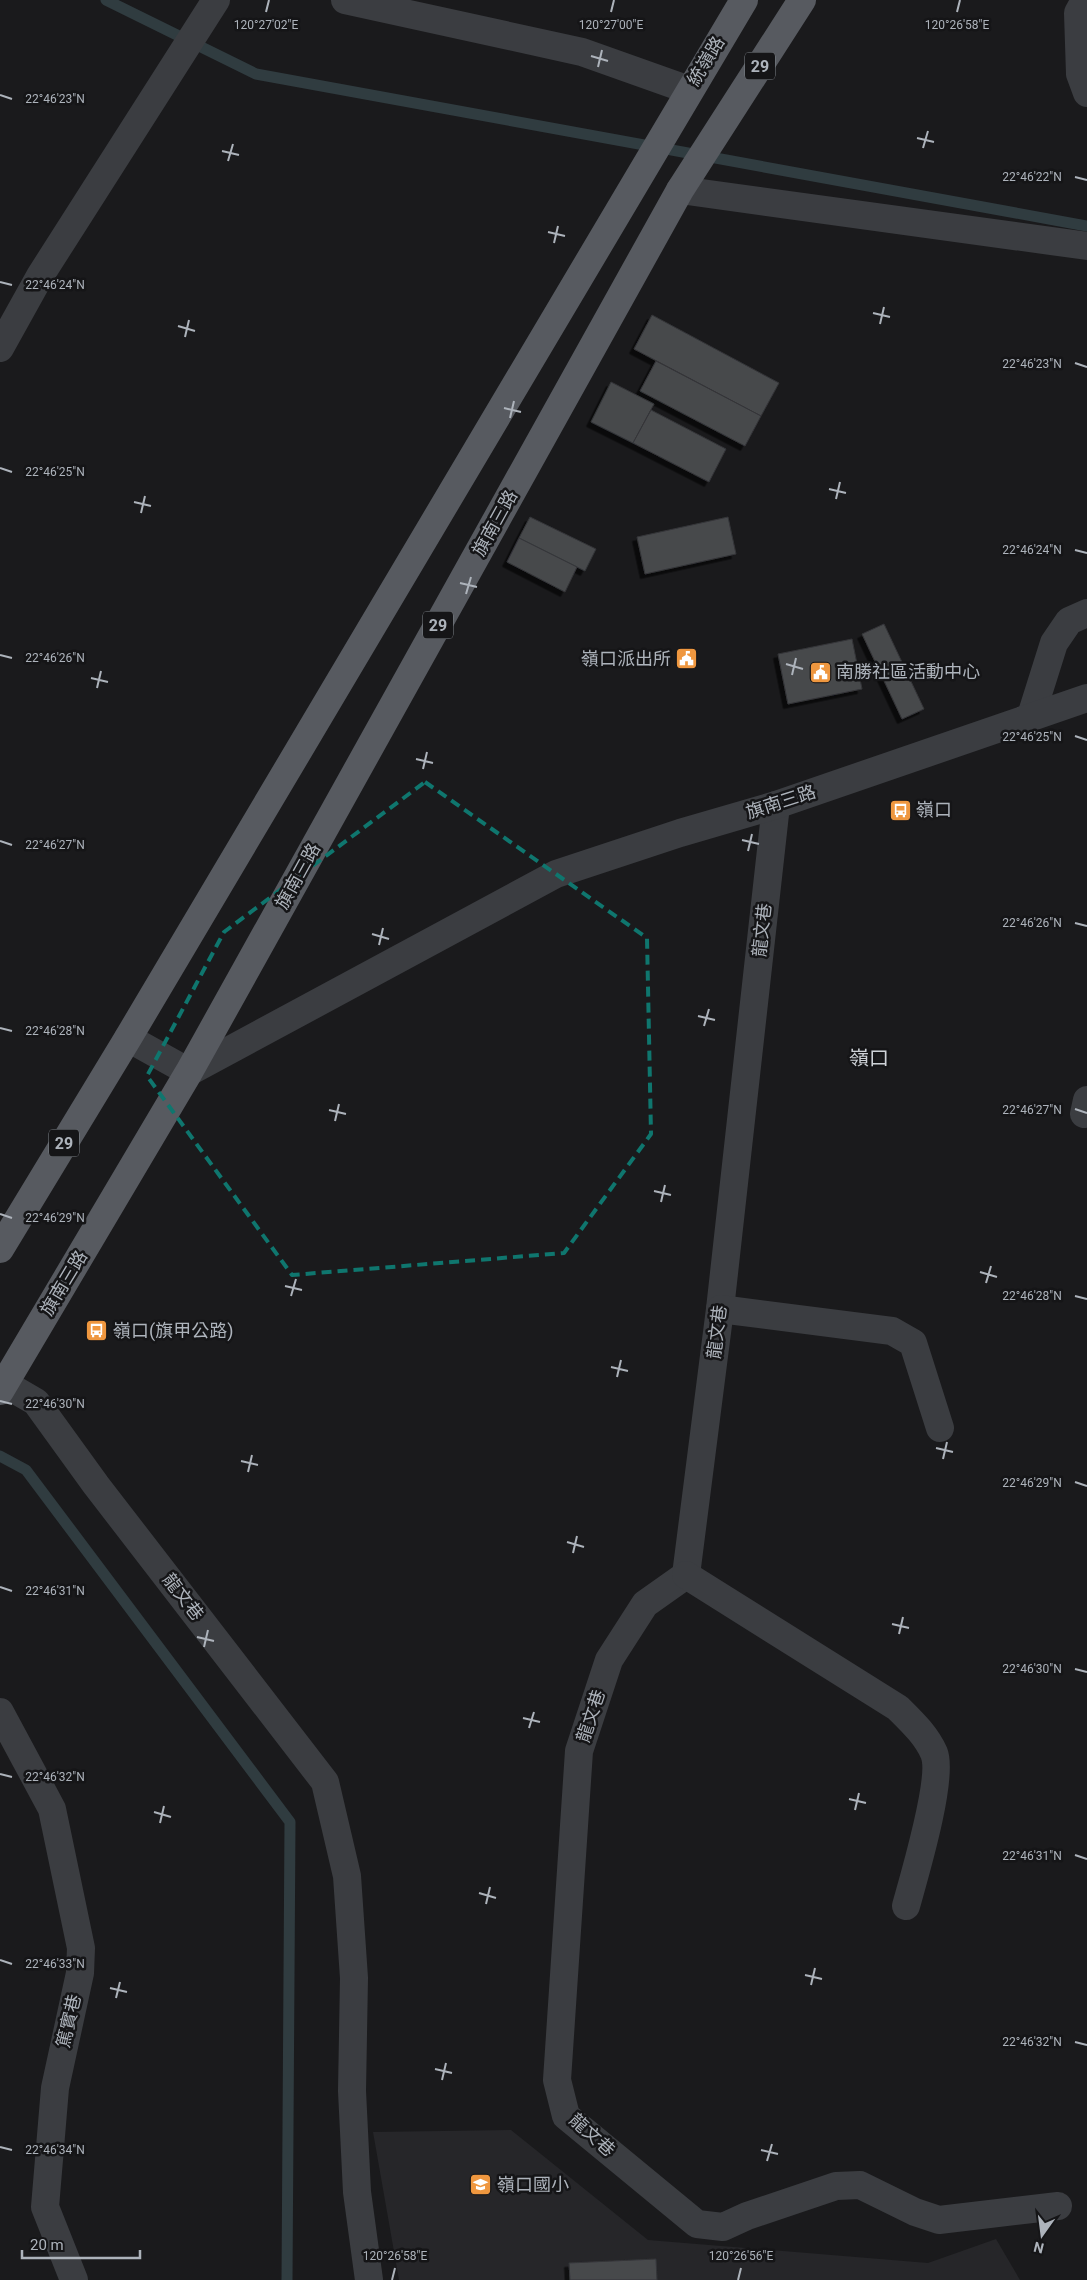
<svg xmlns="http://www.w3.org/2000/svg" width="1087" height="2280" font-family="Roboto,'Noto Sans TC',sans-serif">
	<style>
		.built { fill: #262629 }
		.lines { fill: none; stroke-linecap: round; stroke-linejoin: round }
		.stream { stroke: #303c40; stroke-width: 11 }
		.building { fill: #47484c; stroke: #343538; filter: url(#shadow) }
		.minor { stroke: #3b3d41; stroke-width: 28 }
		.major { stroke: #575a60; stroke-width: 28 }
		.marked { fill: none; stroke: #0f766e; stroke-width: 4; stroke-dasharray: 10 6; stroke-linejoin: round }
		.ticks { fill: none; stroke: #adb3bb; stroke-width: 2 }
		.labels { text-anchor: middle; stroke-width: 5; stroke-linejoin: round; paint-order: stroke }
		.shield { fill: #151517; stroke: #7f848a; stroke-width: 1 }
		.shield-label { font-size: 16px; font-weight: bold; fill: #adb3bb }
		.street-label { font-size: 18px; fill: #adb3bb; stroke: #151517 }
		.poi-label { font-size: 18px; fill: #adb3bb; stroke: #151517; text-anchor: start }
		.quarter-label { font-size: 20px; fill: #ced2d7; stroke: #151517 }
		.ticks-label { font-size: 12px; text-anchor: middle; fill: #adb3bb; stroke: #151517; stroke-width: 5; stroke-linejoin: round; paint-order: stroke }
	</style>
	<defs>
		<filter id="shadow"><feDropShadow dx="-4.5" dy="4.5" stdDeviation="0" flood-color="#0009"/></filter>
	</defs>
	<rect width="100%" height="100%" fill="#1a1a1c"/>
	<path class="built" d="M511 2130 648 2240 928 2263 996 2239 1020 2280H399L373 2132Z"/>
	<g class="lines">
		<g class="stream">
			<path d="M106 0 256 74 1087 226"/>
			<path d="M0 1456 26 1470 290 1822 287 2280"/>
		</g>
	</g>
	<g class="building">
		<path d="M652 315 779 383 761 416 634 349Z"/>
		<path d="M656 361 761 416 745 446 640 391Z"/>
		<path d="M611 382 654 404 633 443 591 422Z"/>
		<path d="M651 410 726 449 709 482 633 443Z"/>
		<path d="M530 517 596 549 585 571 519 538Z"/>
		<path d="M728 517 736 554 645 574 637 537Z"/>
		<path d="M519 538 577 567 565 592 507 562Z"/>
		<path d="M884 624 924 709 902 719 862 634Z"/>
		<path d="M852 639 862 689 788 704 778 654Z"/>
		<path d="M656 2259 657 2280H570L569 2263Z"/>
	</g>
	<g class="lines">
		<g class="minor">
			<path d="M345 0 582 52 689 90"/>
			<path d="M1085 0 1078 13 1080 74 1087 93"/>
			<path d="M680 190 1087 246"/>
			<path d="M0 348 40 276 216 0"/>
			<path d="M1031 716 1054 643 1069 621 1087 613"/>
			<path d="M776 805 720 1309 686 1575 645 1604 609 1660 579 1751 557 2080 566 2116 697 2224 723 2227 747 2216 836 2186 860 2185 915 2212 939 2220 1058 2206"/>
			<path d="M128 1038 189 1072 556 874 680 833 776 805 1087 698"/>
			<path d="M1084 1114 1087 1100"/>
			<path d="M720 1309 892 1331 913 1343 940 1428"/>
			<path d="M0 1381 36 1402 96 1485 325 1782 347 1876 354 1978 352 2091 357 2192 369 2280"/>
			<path d="M686 1575 898 1708C912 1722 926 1735 934 1753 944 1777 914 1877 906 1906"/>
			<path d="M0 1712 52 1809 81 1948 80 1973 55 2088 45 2207 74 2280"/>
		</g>
		<g class="major">
			<path d="M0 1249 128 1038 744 0"/>
			<path d="M0 1391 189 1072 680 190 802 0"/>
		</g>
	</g>
	<path class="marked" d="M425 782 647 938 651 1134 564 1253 292 1275 147 1076 224 932Z"/>
	<path class="ticks" d="M266 12 269 0M611 12 614 0M957 12 960 0M591 56 608 61M598 67 602 50M0 95 12 99M917 138 934 142M923 148 928 131M222 151 239 155M228 161 233 144M1075 177 1087 180M548 232 565 236M554 243 558 226M0 282 12 285M873 313 890 317M880 324 884 307M178 326 195 331M185 337 189 320M1075 363 1087 367M504 408 521 412M510 418 514 401M0 468 12 472M829 489 846 493M836 499 840 482M134 502 151 506M141 513 145 496M1075 550 1087 553M460 583 477 587M466 594 471 577M0 655 12 658M786 664 803 669M792 675 796 658M91 678 108 682M97 688 101 671M1075 736 1087 740M416 759 433 763M423 769 427 752M742 840 759 844M0 841 12 845M748 851 752 834M1075 923 1087 926M372 934 389 939M379 945 383 928M698 1016 715 1020M704 1026 709 1009M0 1028 12 1031M1075 1109 1087 1113M329 1110 346 1114M335 1121 339 1104M654 1191 671 1195M661 1202 665 1185M0 1214 12 1218M980 1272 997 1277M986 1283 991 1266M285 1286 302 1290M291 1296 296 1279M1075 1296 1087 1299M611 1367 628 1371M617 1377 621 1360M0 1401 12 1404M936 1448 953 1452M943 1459 947 1442M241 1461 258 1465M248 1472 252 1455M1075 1482 1087 1486M567 1542 584 1547M573 1553 577 1536M0 1587 12 1591M892 1624 909 1628M899 1634 903 1617M197 1637 214 1641M204 1647 208 1630M1075 1669 1087 1672M523 1718 540 1722M529 1728 534 1712M0 1774 12 1777M849 1799 866 1803M855 1810 859 1793M154 1812 171 1817M160 1823 164 1806M1075 1855 1087 1859M479 1893 496 1898M486 1904 490 1887M0 1960 12 1964M805 1975 822 1979M811 1985 815 1968M110 1988 127 1992M116 1998 120 1982M1075 2042 1087 2045M435 2069 452 2073M442 2080 446 2063M0 2147 12 2150M761 2150 778 2154M767 2161 772 2144M392 2280 395 2268M738 2280 741 2268"/>
	<defs>
		<symbol id="civic-square" viewBox="-11 -11 22 22"><rect x="-9" y="-9" width="18" height="18" rx="4" fill="#ef973f" stroke="#151517"/><path d="M-.6-6.5H3V-4.5H.6V-3L4-1V1h2V6H-6V1h2V-1L-.6-3ZM-1.2 2.5V6h2.4V2.5Z" fill="#fff"/></symbol>
		<symbol id="bus-square" viewBox="-11 -11 22 22"><rect x="-9" y="-9" width="18" height="18" rx="4" fill="#ef973f" stroke="#151517"/><path d="M-5-6H5V4H4V6H2V4H-2V6H-4V4H-5ZM-3.5-4V0h7V-4ZM-3.5 1.2v1.5H-2V1.2ZM2 1.2v1.5H3.5V1.2Z" fill="#fff"/></symbol>
		<symbol id="school-square" viewBox="-11 -11 22 22"><rect x="-9" y="-9" width="18" height="18" rx="4" fill="#ef973f" stroke="#151517"/><path d="M0-5L7-2L0 1L-7-2ZM-4 1L0 2.5L4 1V4Q0 6-4 4Z" fill="#fff"/></symbol>
	</defs>
	<g fill-rule="evenodd">
		<use href="#civic-square" x="674" y="646" width="25" height="25"/>
		<use href="#civic-square" x="808" y="660" width="25" height="25"/>
		<use href="#bus-square" x="888" y="798" width="25" height="25"/>
		<use href="#bus-square" x="84" y="1318" width="25" height="25"/>
		<use href="#school-square" x="468" y="2172" width="25" height="25"/>
	</g>
	<g class="labels">
		<g class="shield">
			<rect x="745" y="52.5" width="30" height="27" rx="4"/>
			<rect x="423" y="611.5" width="30" height="27" rx="4"/>
			<rect x="49" y="1129.5" width="30" height="27" rx="4"/>
		</g>
		<g class="shield-label">
			<text x="760" y="72">29</text>
			<text x="438" y="631">29</text>
			<text x="64" y="1149">29</text>
		</g>
		<g class="street-label">
			<text transform="translate(706 61) rotate(-59)" y="6">統嶺路</text>
			<text transform="translate(495 523) rotate(-61)" y="6">旗南三路</text>
			<text transform="translate(781 802) rotate(-18)" y="6">旗南三路</text>
			<text transform="translate(298 876) rotate(-61)" y="6">旗南三路</text>
			<text transform="translate(762 930) rotate(-84)" y="6">龍文巷</text>
			<text transform="translate(64 1283) rotate(-59)" y="6">旗南三路</text>
			<text transform="translate(717 1332) rotate(-83)" y="6">龍文巷</text>
			<text transform="translate(183 1597) rotate(52)" y="6">龍文巷</text>
			<text transform="translate(591 1716) rotate(-72)" y="6">龍文巷</text>
			<text transform="translate(69 2021) rotate(-77)" y="6">篤實巷</text>
			<text transform="translate(592 2135) rotate(42)" y="6">龍文巷</text>
		</g>
		<g class="poi-label">
			<text x="671" y="665" text-anchor="end">嶺口派出所</text>
			<text x="836" y="678">南勝社區活動中心</text>
			<text x="916" y="816">嶺口</text>
			<text x="113" y="1337">嶺口(旗甲公路)</text>
			<text x="497" y="2191">嶺口國小</text>
		</g>
		<g class="quarter-label">
			<text x="869" y="1065">嶺口</text>
		</g>
	</g>
	<g class="ticks-label">
		<text x="266" y="29">120°27'02"E</text>
		<text x="611" y="29">120°27'00"E</text>
		<text x="957" y="29">120°26'58"E</text>
		<text x="55" y="103">22°46'23"N</text>
		<text x="1032" y="181">22°46'22"N</text>
		<text x="55" y="289">22°46'24"N</text>
		<text x="1032" y="368">22°46'23"N</text>
		<text x="55" y="476">22°46'25"N</text>
		<text x="1032" y="554">22°46'24"N</text>
		<text x="55" y="662">22°46'26"N</text>
		<text x="1032" y="741">22°46'25"N</text>
		<text x="55" y="849">22°46'27"N</text>
		<text x="1032" y="927">22°46'26"N</text>
		<text x="55" y="1035">22°46'28"N</text>
		<text x="1032" y="1114">22°46'27"N</text>
		<text x="55" y="1222">22°46'29"N</text>
		<text x="1032" y="1300">22°46'28"N</text>
		<text x="55" y="1408">22°46'30"N</text>
		<text x="1032" y="1487">22°46'29"N</text>
		<text x="55" y="1595">22°46'31"N</text>
		<text x="1032" y="1673">22°46'30"N</text>
		<text x="55" y="1781">22°46'32"N</text>
		<text x="1032" y="1860">22°46'31"N</text>
		<text x="55" y="1968">22°46'33"N</text>
		<text x="1032" y="2046">22°46'32"N</text>
		<text x="55" y="2154">22°46'34"N</text>
		<text x="395" y="2260">120°26'58"E</text>
		<text x="741" y="2260">120°26'56"E</text>
	</g>
	<g transform="translate(1042 2235) rotate(194)" stroke="#151517" stroke-width="4" paint-order="stroke">
	<path d="M0-4L9 19L0 12L-9 19Z" fill="#adb3bb"/>
	<text y="-8" font-size="14" font-weight="bold" text-anchor="middle" fill="#adb3bb">N</text>
	</g>
	<path d="M22 2250v8h118v-8" fill="none" stroke="#adb3bb" stroke-width="2.5"/>
	<text x="30" y="2250" font-size="15" fill="#adb3bb" stroke="#151517" stroke-width="4" paint-order="stroke">20 m</text>
</svg>
